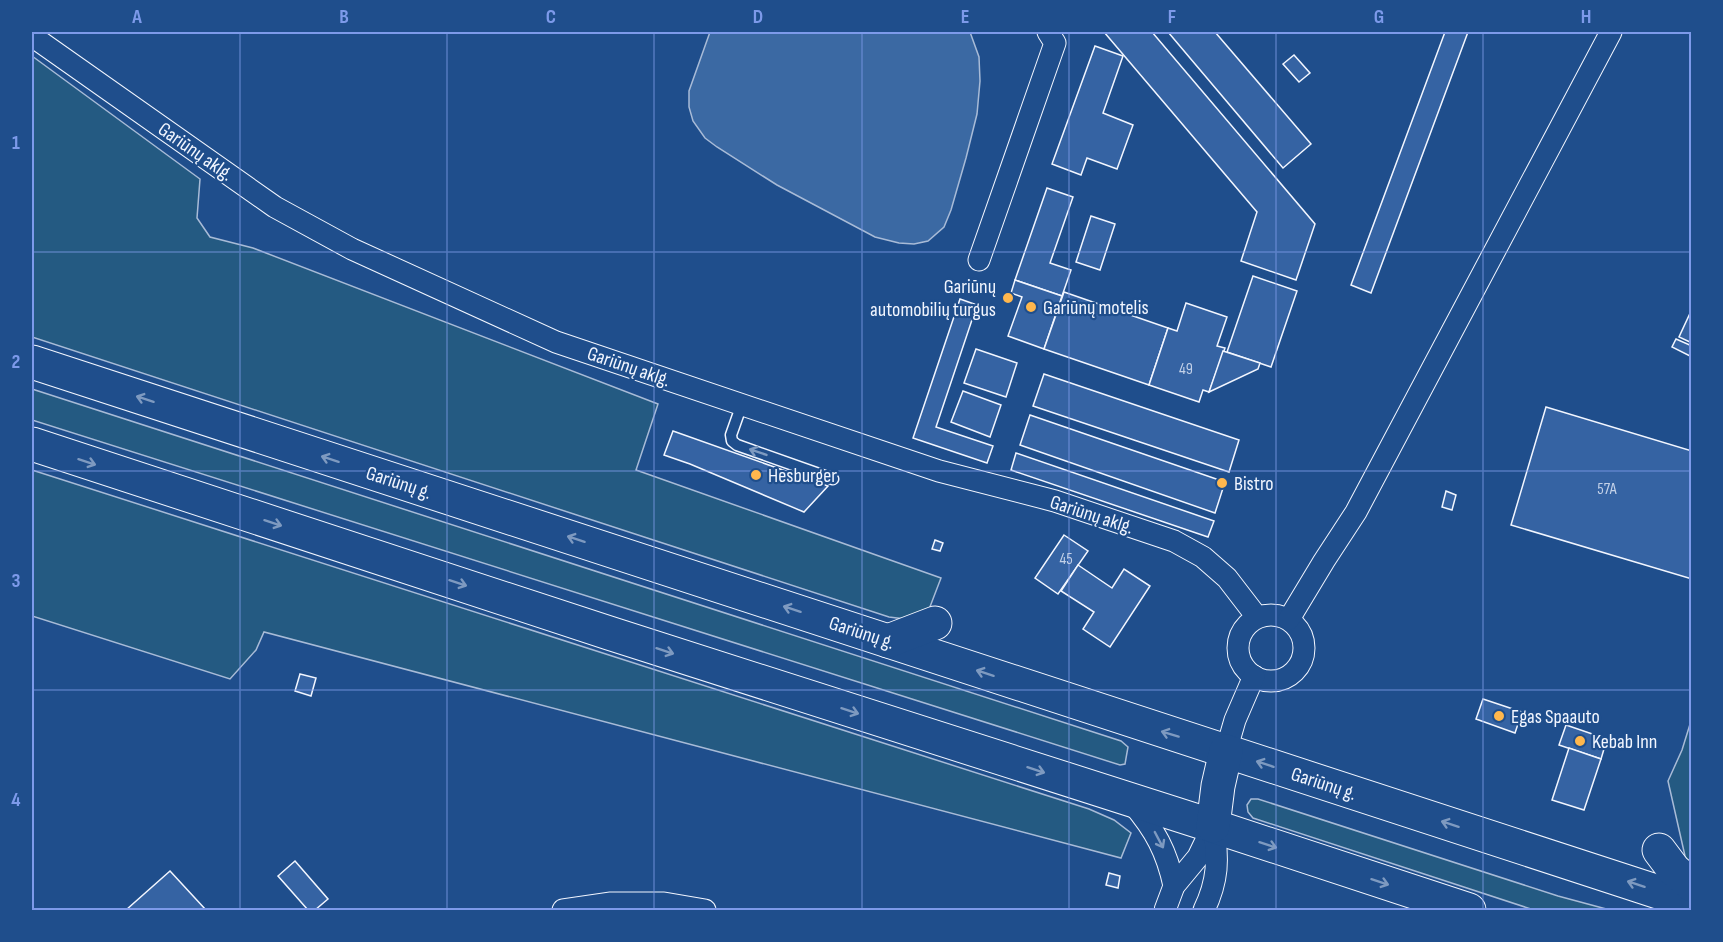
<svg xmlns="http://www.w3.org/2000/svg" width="1723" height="942" font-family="'Sofia Sans Condensed',sans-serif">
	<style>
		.green { fill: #245a82; stroke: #a8bbd7; stroke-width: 1.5 }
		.water { fill: #3b69a3; stroke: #a8bbd7; stroke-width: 1.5 }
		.building { fill: #3563a3; stroke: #f2f6ff; stroke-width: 1.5 }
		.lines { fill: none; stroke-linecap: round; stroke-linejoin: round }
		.lane-casing { stroke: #f2f6ff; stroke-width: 13 }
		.street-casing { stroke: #f2f6ff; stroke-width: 23 }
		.highway-casing { stroke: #f2f6ff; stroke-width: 35 }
		.lane { stroke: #1f4e8c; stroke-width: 10 }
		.street { stroke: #1f4e8c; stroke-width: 21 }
		.highway { stroke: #1f4e8c; stroke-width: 33 }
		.oneway { stroke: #7e9ac0 }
		.grid { fill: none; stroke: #7d9aea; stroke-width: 1.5; stroke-opacity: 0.55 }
		.poi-dot { fill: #ffb74d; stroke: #1f4e8c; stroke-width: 2 }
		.labels { text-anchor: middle; stroke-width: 4.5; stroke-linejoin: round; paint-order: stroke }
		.number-label { font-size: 16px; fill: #c3d1e8 }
		.street-label { font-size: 20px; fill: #f2f6ff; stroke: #1f4e8c }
		.poi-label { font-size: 20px; fill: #f2f6ff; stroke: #1f4e8c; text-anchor: start }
		.neatline { fill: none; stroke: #7d9aea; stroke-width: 2 }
		.grid-label { font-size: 20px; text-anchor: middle; font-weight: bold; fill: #7d9aea }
	</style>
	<rect width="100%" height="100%" fill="#1f4e8c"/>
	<g class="green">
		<path d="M32 56 200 179 197 218 210 237 253 248 658 404 636 470 941 578 928 612 905 619 889 617 32 337Z"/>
		<path d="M32 389 1121 741 1128 747 1125 764 1120 765 32 420Z"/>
		<path d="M32 470 1089 809 1114 820 1131 833 1121 858 264 632 256 650 230 679 32 616Z"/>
		<path d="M1691 721V868L1685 856 1668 781 1682 750Z"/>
		<path d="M1251 799H1258L1558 896 1610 910H1534L1253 818 1248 812 1247 805Z"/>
	</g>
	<path class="water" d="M710 32H970L979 57 980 81 977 114 966 158 951 210 944 227 928 241 914 244 899 243 875 237 777 185 717 147 705 138 693 121 689 107V91Z"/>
	<g class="building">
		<path d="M1104 32H1152L1315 224 1296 280 1241 261 1257 212Z"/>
		<path d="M1168 32H1215L1311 144 1283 168Z"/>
		<path d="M1445 32H1468L1371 293 1351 285Z"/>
		<path d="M1095 46 1123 56 1103 113 1133 125 1117 169 1087 158 1081 175 1052 164Z"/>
		<path d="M1294 55 1310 73 1299 82 1283 64Z"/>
		<path d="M1047 188 1073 197 1050 263 1071 270 1062 296 1015 280Z"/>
		<path d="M1091 216 1115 224 1100 270 1076 262Z"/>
		<path d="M1253 276 1297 291 1271 367 1227 352Z"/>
		<path d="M1015 280 1062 296 1044 349 1008 336 1022 297 1011 293Z"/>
		<path d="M1064 292 1168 328 1149 385 1044 349Z"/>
		<path d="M960 299 977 305 936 427 993 446 987 463 913 438Z"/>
		<path d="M1186 303 1227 317 1217 346 1225 348 1209 392 1203 390 1199 402 1149 385 1168 328 1177 331Z"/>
		<path d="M1692 309V343L1679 337Z"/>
		<path d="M1676 339 1692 346V357L1672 347Z"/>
		<path d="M976 349 1017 363 1006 397 964 383Z"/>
		<path d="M1223 351 1260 363 1258 369 1209 392Z"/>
		<path d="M1044 374 1239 440 1229 472 1033 406Z"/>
		<path d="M963 391 1001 405 990 437 951 422Z"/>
		<path d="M1546 407 1692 451V579L1511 525Z"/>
		<path d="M1030 415 1225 482 1215 513 1020 445Z"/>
		<path d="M673 431 828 486 804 512 690 464 664 455Z"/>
		<path d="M1016 453 1214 521 1208 537 1011 470Z"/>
		<path d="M1446 491 1456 495 1452 510 1442 507Z"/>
		<path d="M1064 535 1088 551 1058 594 1035 578Z"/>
		<path d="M935 540 943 543 940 551 932 549Z"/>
		<path d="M1078 565 1112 588 1124 569 1150 586 1110 647 1083 629 1094 612 1061 591Z"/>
		<path d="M300 674 316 678 311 696 295 691Z"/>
		<path d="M1483 699 1522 712 1515 733 1476 719Z"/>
		<path d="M1566 725 1607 739 1601 759 1559 745Z"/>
		<path d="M1569 748 1601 759 1584 810 1552 800Z"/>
		<path d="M295 861 328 899 315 910H308L278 876Z"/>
		<path d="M170 871 206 910H126Z"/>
		<path d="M1109 873 1120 876 1118 888 1106 885Z"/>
	</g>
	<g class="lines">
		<defs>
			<path id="lane" d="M742 404 731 435 732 441 737 445 833 479"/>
			<g id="street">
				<path d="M32 36 275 207 352 249 556 342 939 471 1055 501 1174 541 1203 557 1227 578 1257 617"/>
				<path d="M979 260 1055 43 1048 32"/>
				<circle cx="1271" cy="648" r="33"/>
				<path d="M1289 619 1324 561 1356 512 1611 32"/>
				<path d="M1226 751 1235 720 1254 676"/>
				<path d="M1132 803C1155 830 1167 852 1174 886"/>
				<path d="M563 910 611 903H664L705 910"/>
				<path d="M1165 910 1174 886 1198 857 1213 826"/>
				<path d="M1204 910C1218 881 1219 859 1213 826"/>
			</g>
			<g id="highway">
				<path d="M32 362 1692 903"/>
				<path d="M32 444 609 633 1213 826 1469 910"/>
				<path d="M888 641 935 623"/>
				<path d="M1213 826 1218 786 1226 751"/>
				<path d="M1659 850 1674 870 1692 885"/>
			</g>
		</defs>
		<use href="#lane" class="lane-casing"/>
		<use href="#street" class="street-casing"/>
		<use href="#highway" class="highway-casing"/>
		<use href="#lane" class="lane"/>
		<use href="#street" class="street"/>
		<use href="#highway" class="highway"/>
	</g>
	<defs><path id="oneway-shaft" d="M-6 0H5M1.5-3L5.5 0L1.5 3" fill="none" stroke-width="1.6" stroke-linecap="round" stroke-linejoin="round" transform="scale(1.5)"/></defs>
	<g class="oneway">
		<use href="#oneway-shaft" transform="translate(145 399) rotate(-162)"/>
		<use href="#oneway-shaft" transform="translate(758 452) rotate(-161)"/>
		<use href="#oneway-shaft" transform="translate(330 459) rotate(-162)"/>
		<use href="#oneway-shaft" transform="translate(87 462) rotate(18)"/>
		<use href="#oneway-shaft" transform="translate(273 523) rotate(18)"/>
		<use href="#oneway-shaft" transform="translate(576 539) rotate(-162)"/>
		<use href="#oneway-shaft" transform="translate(458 583) rotate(18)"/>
		<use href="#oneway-shaft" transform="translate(792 609) rotate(-162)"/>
		<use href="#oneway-shaft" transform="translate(665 651) rotate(18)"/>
		<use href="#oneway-shaft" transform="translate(985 673) rotate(-162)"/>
		<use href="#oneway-shaft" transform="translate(850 711) rotate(18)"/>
		<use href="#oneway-shaft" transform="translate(1170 734) rotate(-163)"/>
		<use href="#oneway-shaft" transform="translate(1265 764) rotate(-162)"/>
		<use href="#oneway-shaft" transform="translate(1036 770) rotate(18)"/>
		<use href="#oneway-shaft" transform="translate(1450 824) rotate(-162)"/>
		<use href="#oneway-shaft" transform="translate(1159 840) rotate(62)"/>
		<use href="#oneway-shaft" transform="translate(1268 845) rotate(18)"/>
		<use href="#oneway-shaft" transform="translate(1380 882) rotate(18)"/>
		<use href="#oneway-shaft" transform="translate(1636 884) rotate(-162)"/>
	</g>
	<path class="grid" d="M240 32V910M447 32V910M654 32V910M862 32V910M1069 32V910M1276 32V910M1483 32V910M32 252H1692M32 471H1692M32 690H1692"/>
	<g class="poi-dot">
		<circle cx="1008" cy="298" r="6"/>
		<circle cx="1031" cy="307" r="6"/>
		<circle cx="756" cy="475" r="6"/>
		<circle cx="1222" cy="483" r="6"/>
		<circle cx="1499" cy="716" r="6"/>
		<circle cx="1580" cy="741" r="6"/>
	</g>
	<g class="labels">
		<g class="number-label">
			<text x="1186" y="374">49</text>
			<text x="1607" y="494">57A</text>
			<text x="1066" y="564">45</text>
		</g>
		<g class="street-label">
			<text transform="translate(196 151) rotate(35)" y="7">Gariūnų aklg.</text>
			<text transform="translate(629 366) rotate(19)" y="7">Gariūnų aklg.</text>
			<text transform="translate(399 482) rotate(18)" y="7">Gariūnų g.</text>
			<text transform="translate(1092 514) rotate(18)" y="7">Gariūnų aklg.</text>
			<text transform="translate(862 632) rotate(18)" y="7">Gariūnų g.</text>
			<text transform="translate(1324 783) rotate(18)" y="7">Gariūnų g.</text>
		</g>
		<g class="poi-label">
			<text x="996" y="293" text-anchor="end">Gariūnų<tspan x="996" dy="23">automobilių turgus</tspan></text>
			<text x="1043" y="314">Gariūnų motelis</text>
			<text x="768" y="482">Hesburger</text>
			<text x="1234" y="490">Bistro</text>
			<text x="1511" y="723">Egas Spaauto</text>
			<text x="1592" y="748">Kebab Inn</text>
		</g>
	</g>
	<rect width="1723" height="942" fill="none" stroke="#1f4e8c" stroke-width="66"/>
	<rect x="33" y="33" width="1657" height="876" class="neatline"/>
	<g class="grid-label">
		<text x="137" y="23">A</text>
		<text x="344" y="23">B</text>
		<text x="551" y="23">C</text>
		<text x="758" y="23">D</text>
		<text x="965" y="23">E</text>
		<text x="1172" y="23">F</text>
		<text x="1379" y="23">G</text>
		<text x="1586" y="23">H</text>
		<text x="16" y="149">1</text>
		<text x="16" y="368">2</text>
		<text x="16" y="587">3</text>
		<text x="16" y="806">4</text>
	</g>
</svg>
